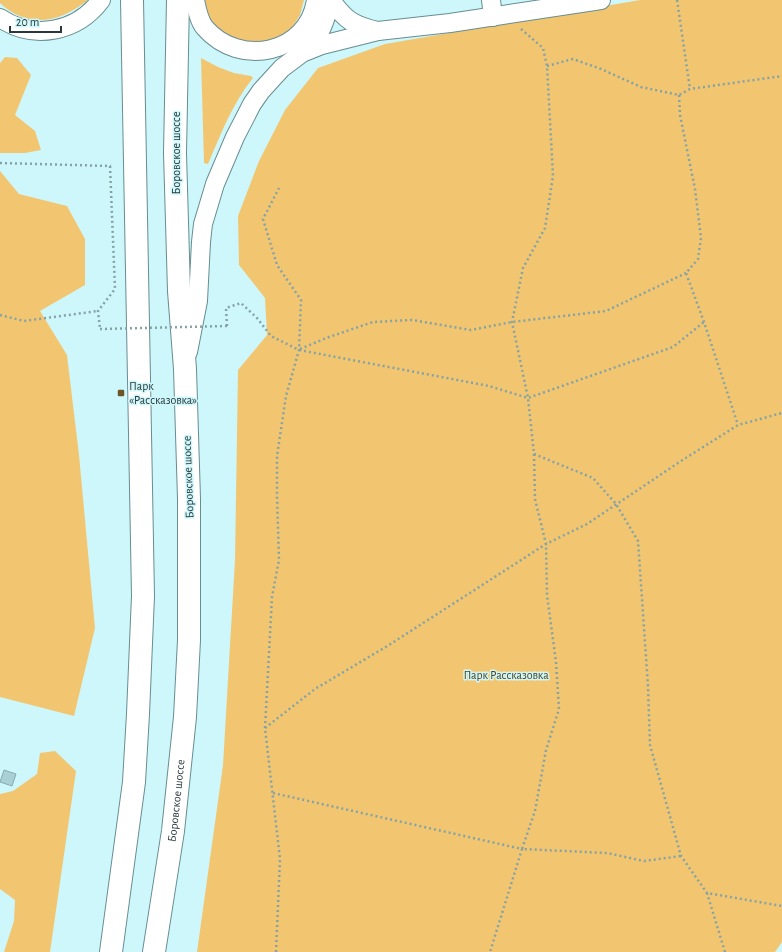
<svg xmlns="http://www.w3.org/2000/svg" width="782" height="952" font-family="'Alegreya Sans',sans-serif">
	<style>
		.green { fill: #f2c671 }
		.building { fill: #a9d1d5; stroke: #85acb0 }
		.lines { fill: none; stroke-linecap: round; stroke-linejoin: round }
		.minor-casing { stroke: #678d91; stroke-width: 20 }
		.major-casing { stroke: #678d91; stroke-width: 24 }
		.path { stroke: #85a3a6; stroke-width: 2.5; stroke-dasharray: 2 3; stroke-linecap: butt }
		.minor { stroke: #fff; stroke-width: 18 }
		.major { stroke: #fff; stroke-width: 22 }
		.path-bridge { stroke: #85a3a6; stroke-width: 2.5; stroke-dasharray: 2 3; stroke-linecap: butt }
		.poi-dot { fill: #6d5626; stroke: #cef7fb; stroke-width: 1.5 }
		.labels { text-anchor: middle; stroke-width: 3; stroke-linejoin: round; paint-order: stroke }
		.street-label { font-size: 12px; fill: #29393b; stroke: #cef7fb }
		.poi-label { font-size: 12px; fill: #29393b; stroke: #cef7fb; text-anchor: start }
		.park-label { font-size: 12px; fill: #53401b; stroke: #cef7fb }
	</style>
	<rect width="100%" height="100%" fill="#cef7fb"/>
	<g class="green">
		<path d="M0 0H88C60 22 29 30 0 3Z"/>
		<path d="M202 0H304L300 15 292 28 287 34 269 43 232 41 208 19Z"/>
		<path d="M640 0H782V942L775 952H197L223 765 235 560 238 370 267 335 265 298 239 265 238 216 259 161 285 110 318 68 385 44Z"/>
		<path d="M5 57 17 58 31 75 15 115 35 131 41 150 25 153H0V63Z"/>
		<path d="M201 58 218 67 234 73 251 76 253 78C233 102 220 136 208 164L204 163Z"/>
		<path d="M0 171 19 194 67 206 85 239V285L40 311 67 355 79 455 95 628 74 716 0 697Z"/>
		<path d="M55 751 76 771 50 952H4L14 921 15 900 0 889V794L13 791 37 774 40 753Z"/>
	</g>
	<path class="building" d="M4 770 16 774 12 786 0 782Z"/>
	<g class="lines">
		<defs>
			<g id="minor">
				<path d="M195 0C197 10 199 21 205 28 240 68 308 54 316 0"/>
				<path d="M331 0C345 20 354 26 378 31"/>
				<path d="M491 0 493 17"/>
				<path d="M0 18C34 41 77 32 101 0"/>
				<path d="M304 51C321 33 325 25 330 0"/>
				<path d="M188 352 198 301 201 242 203 224 215 184 235 137 252 104 261 91 282 68 302 53 322 45 378 31 450 23 601 0"/>
			</g>
			<g id="major">
				<path d="M111 952 134 782 138 714 143 596 132 0"/>
				<path id="s1" d="M154 952 173 831 185 717 189 640V499L185 369 179 291 175 153 178 0"/>
			</g>
		</defs>
		<use href="#minor" class="minor-casing"/>
		<use href="#major" class="major-casing"/>
		<g class="path">
			<path d="M677 0 690 89"/>
			<path d="M521 29 543 48 547 66 553 176 545 228 523 268 512 322 528 398 534 454 535 499 546 544 547 595 556 662 559 709 546 750 535 811 522 849 607 853 644 861 681 856"/>
			<path d="M547 66 573 59 601 69 641 87 679 95 690 89 782 76"/>
			<path d="M679 95 680 115 695 189 701 238 698 259 686 273 704 322 738 425"/>
			<path d="M0 163 110 166 115 289 98 311 100 329"/>
			<path d="M0 315 24 321 98 311"/>
			<path d="M227 326 226 308 241 303 257 318 271 336 299 350 489 386 528 398 673 347 704 322"/>
			<path d="M300 349 329 337 373 322 412 320 471 330 512 322 606 311 686 273"/>
			<path d="M534 454 593 478 616 504 638 541 648 686 650 745 681 856 707 893"/>
			<path d="M265 728 315 689 389 645 546 544 587 524 681 461 738 425 782 413"/>
			<path d="M273 793 522 849 490 952"/>
			<path d="M276 952 280 859 265 728 272 597 279 560 277 496V456L286 396 299 350 301 300 277 265 263 219 279 188"/>
			<path d="M725 952 707 893 782 906"/>
		</g>
		<use href="#minor" class="minor"/>
		<use href="#major" class="major"/>
		<path class="path-bridge" d="M100 329 227 326"/>
	</g>
	<rect class="poi-dot" x="117" y="389" width="8" height="8" rx="2"/>
	<g class="labels">
		<g class="street-label">
			<text transform="translate(176 153) rotate(-90)" y="4">Боровское шоссе</text>
			<text transform="translate(188 477) rotate(-92)" y="4">Боровское шоссе</text>
			<text dy="4" stroke="none"><textPath href="#s1" startOffset="153">Боровское шоссе</textPath></text>
		</g>
		<g class="poi-label">
			<text x="129" y="390">Парк<tspan x="129" dy="14">«Рассказовка»</tspan></text>
		</g>
		<g class="park-label">
			<text x="506" y="679">Парк Рассказовка</text>
		</g>
	</g>
	<path d="M10 26v6h51v-6" fill="none" stroke="#29393b" stroke-width="2"/>
	<text x="16" y="26" font-size="12" fill="#29393b" stroke="#cef7fb" stroke-width="3" paint-order="stroke">20 m</text>
</svg>
